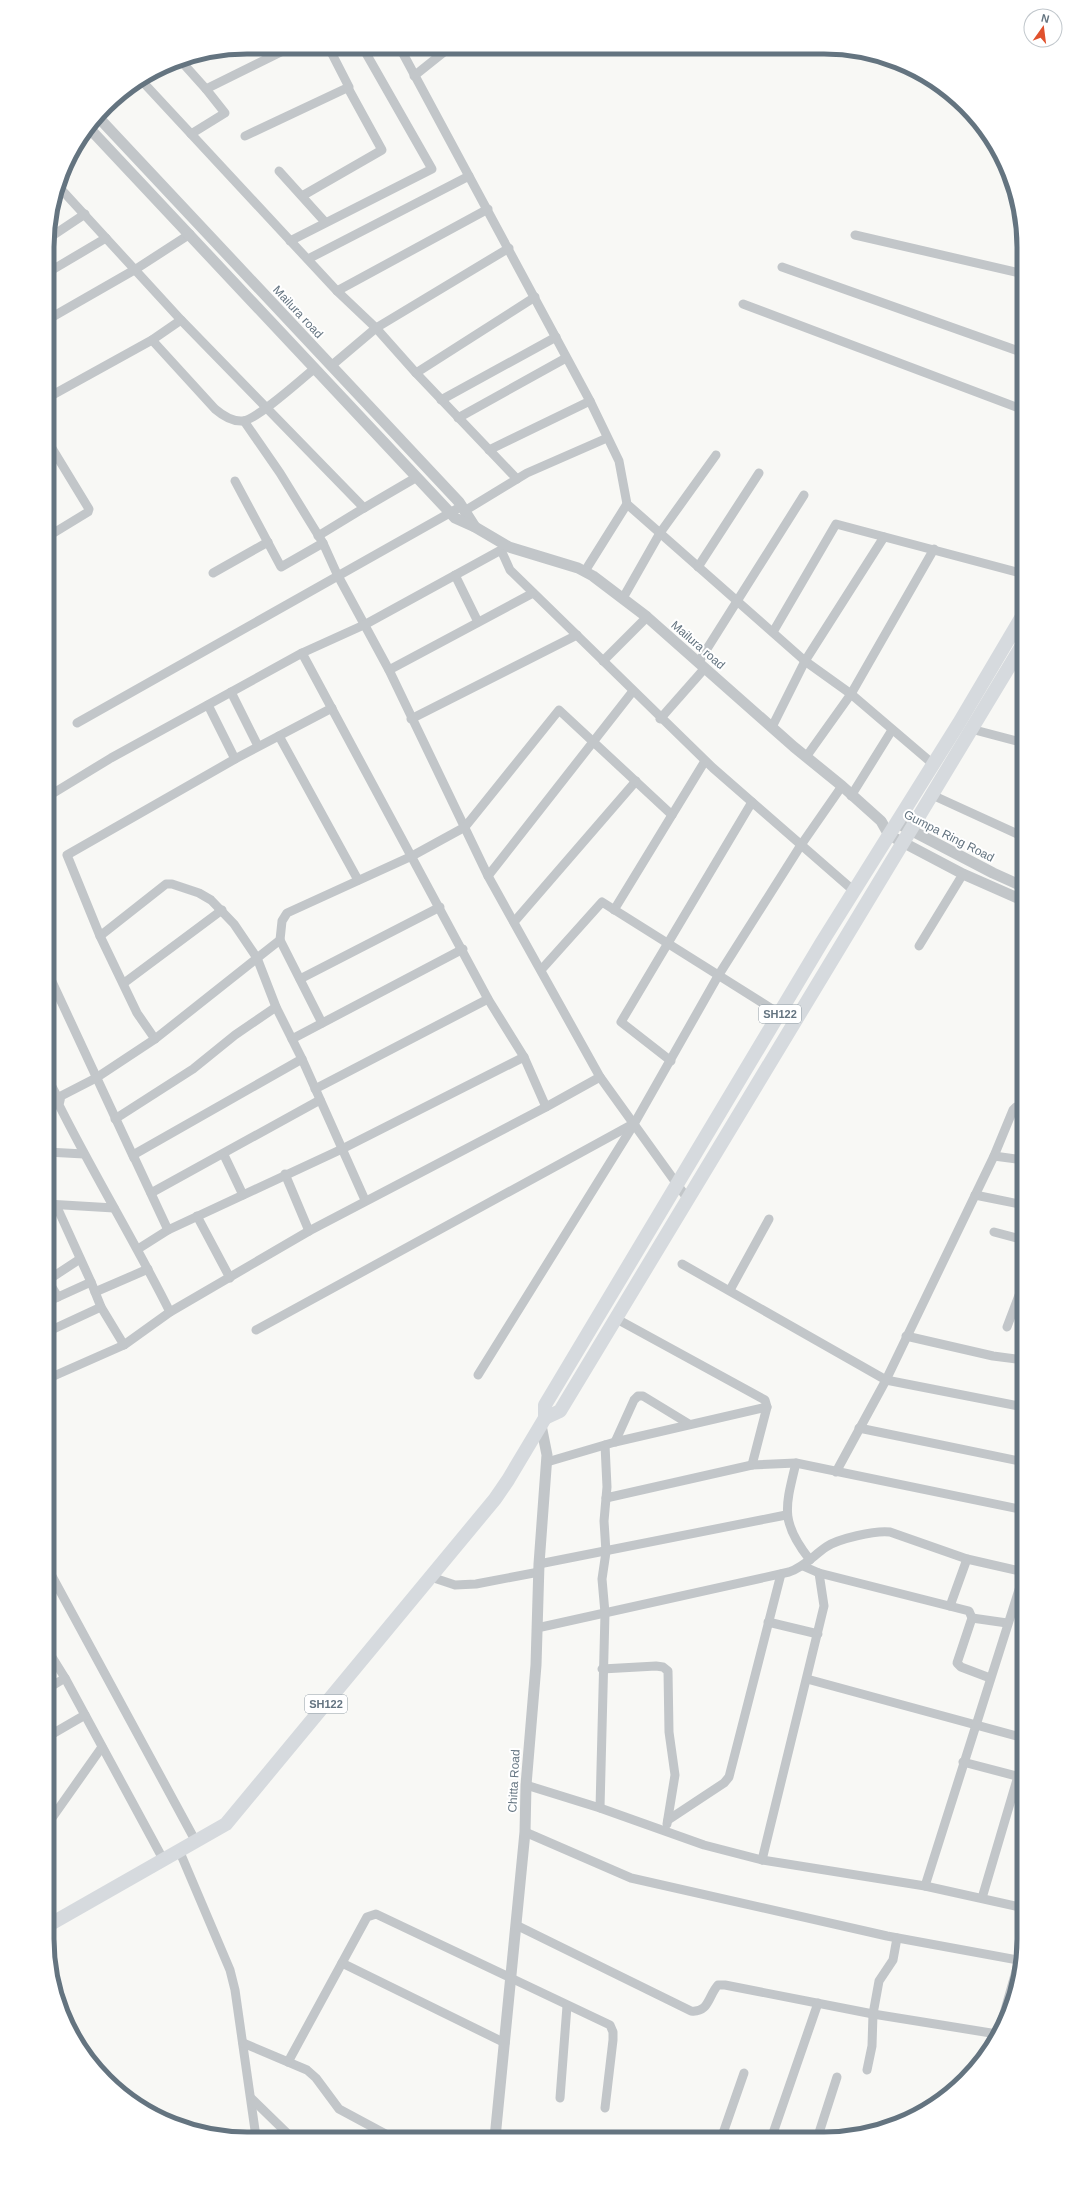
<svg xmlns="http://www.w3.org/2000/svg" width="1071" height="2186" font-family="Helvetica,sans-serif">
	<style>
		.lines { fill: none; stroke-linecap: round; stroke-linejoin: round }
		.minor { stroke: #c2c6c9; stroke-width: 9 }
		.tertiary { stroke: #c2c6c9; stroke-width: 11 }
		.primary { stroke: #d6dade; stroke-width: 14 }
		.labels { text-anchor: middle; stroke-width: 4; stroke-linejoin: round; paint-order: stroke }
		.shield { fill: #fff; stroke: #929ea6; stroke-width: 1 }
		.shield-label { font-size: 11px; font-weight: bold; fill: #647480 }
		.street-label { font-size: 12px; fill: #647480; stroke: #fff }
		.rim { fill: none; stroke: #647480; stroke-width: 5 }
	</style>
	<rect width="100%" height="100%" fill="#f8f8f5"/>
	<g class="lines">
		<g class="minor">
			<path d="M400 48 590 401 619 461 627 504 805 661 851 694 933 764"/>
			<path d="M180 60 206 89 225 113 191 134"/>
			<path d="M414 76 449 48"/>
			<path d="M141 80 337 291 376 328 416 373 517 479"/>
			<path d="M206 89 291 47"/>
			<path d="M245 136 349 87 329 48"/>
			<path d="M279 171 325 222"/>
			<path d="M60 188 181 320 364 508 417 477"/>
			<path d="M302 196 382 150 348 88"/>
			<path d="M49 227 55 234 85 214"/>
			<path d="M855 235 1024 274"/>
			<path d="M290 241 432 169 363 48"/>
			<path d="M308 259 469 176"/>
			<path d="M782 267 1024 353"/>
			<path d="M47 273 106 238"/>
			<path d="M337 291 488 209"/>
			<path d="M743 304 1024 410"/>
			<path d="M47 320 136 269 190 234"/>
			<path d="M152 340 215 409C222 415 232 422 243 421 256 420 302 379 315 368"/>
			<path d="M331 366 376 328 509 248"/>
			<path d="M416 373 535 297"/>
			<path d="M47 398 152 340 181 320"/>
			<path d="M441 400 556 337"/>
			<path d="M458 418 566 358"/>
			<path d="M244 421 280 473 323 543 337 574 389 670 488 876 600 1077 687 1198"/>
			<path d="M489 450 590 401"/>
			<path d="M235 481 281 567 323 543"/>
			<path d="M466 510 527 473 607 438"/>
			<path d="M318 536 364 508"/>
			<path d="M47 537 88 512 89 509 47 440"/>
			<path d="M505 545 501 550 510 570 713 768 854 891"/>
			<path d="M698 567 759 473"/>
			<path d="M585 571 627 504"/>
			<path d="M213 573 268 542"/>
			<path d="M455 575 478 622"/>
			<path d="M623 598 660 533 716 455"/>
			<path d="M773 632 836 524 1024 574"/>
			<path d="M302 653 488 999 524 1057 546 1107 600 1077"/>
			<path d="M603 661 647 617"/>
			<path d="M698 663 804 495"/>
			<path d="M389 670 533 593"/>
			<path d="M231 692 258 746"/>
			<path d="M208 705 235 759"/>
			<path d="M411 719 577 635"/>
			<path d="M660 719 705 668"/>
			<path d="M77 723 462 506"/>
			<path d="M772 727 805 661 884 537"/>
			<path d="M971 729 1024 743"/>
			<path d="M279 736 358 880"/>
			<path d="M806 757 851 694 934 549"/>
			<path d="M930 794 1024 837"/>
			<path d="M851 796 892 730"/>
			<path d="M47 797 111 758 302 653 366 624 501 550"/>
			<path d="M488 876 633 691"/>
			<path d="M614 910 705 761"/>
			<path d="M514 922 636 781"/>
			<path d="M100 936 166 884H172L199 893 211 900 234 924 257 958 276 1007 302 1059 365 1200"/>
			<path d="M280 940 282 921 287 913 412 856 465 827 559 710 672 815"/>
			<path d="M919 946 963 874"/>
			<path d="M541 970 602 902 780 1014"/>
			<path d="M47 971 134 1158"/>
			<path d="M300 979 440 907"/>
			<path d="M124 983 222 910"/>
			<path d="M155 1039 137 1013 100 936 67 855 235 759 332 708"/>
			<path d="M292 1039 463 949"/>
			<path d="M671 1061 621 1022 752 802"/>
			<path d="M47 1077 59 1100"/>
			<path d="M315 1089 488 999"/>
			<path d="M115 1119 193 1069 235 1035 276 1007"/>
			<path d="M47 1152 84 1154"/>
			<path d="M224 1155 243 1195"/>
			<path d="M994 1156 1024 1160"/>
			<path d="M285 1174 309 1231"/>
			<path d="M151 1193 320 1100"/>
			<path d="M975 1195 1024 1205"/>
			<path d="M47 1204 114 1208"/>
			<path d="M56 1205 91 1282"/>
			<path d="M197 1216 230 1278"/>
			<path d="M168 1230 133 1155 302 1059"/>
			<path d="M994 1232 1024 1240"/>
			<path d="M138 1249 168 1230 342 1149 524 1057"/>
			<path d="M682 1264 886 1380 1024 1407"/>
			<path d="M47 1279 58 1297"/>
			<path d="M48 1280 80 1259"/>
			<path d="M730 1290 769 1219"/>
			<path d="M95 1292 148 1269"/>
			<path d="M47 1302 91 1282 101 1307 124 1345"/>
			<path d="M170 1312C135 1242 94 1175 59 1105L61 1096 96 1078 155 1039 280 940 322 1023"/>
			<path d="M615 1318 765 1400 767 1407 752 1465"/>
			<path d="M1007 1327 1024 1282"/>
			<path d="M256 1330 633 1124"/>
			<path d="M47 1332 101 1307"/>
			<path d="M906 1336 993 1356 1024 1360"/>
			<path d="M478 1375 634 1124 718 976 801 845 842 786"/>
			<path d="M47 1379 124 1345 170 1312 309 1231 546 1107"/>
			<path d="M859 1428 1024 1462"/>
			<path d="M615 1442 634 1400 638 1396H643L689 1424"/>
			<path d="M547 1462 615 1442 767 1407"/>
			<path d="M796 1463C785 1508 780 1522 810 1560"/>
			<path d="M836 1472 886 1380 994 1156 1013 1110 1016 1107 1024 1108"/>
			<path d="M606 1498 752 1465 796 1463 1024 1510"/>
			<path d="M539 1564 786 1515"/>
			<path d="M803 1566 819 1573 969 1611 972 1618 957 1663 961 1667 990 1678"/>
			<path d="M47 1567 195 1840"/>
			<path d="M431 1577 455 1585 476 1584 539 1572"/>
			<path d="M950 1606 967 1559"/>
			<path d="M972 1618 1007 1623"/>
			<path d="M768 1622 818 1634"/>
			<path d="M537 1628 789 1572C804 1567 813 1556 826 1547 837 1539 876 1530 890 1532L967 1559 1024 1572"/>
			<path d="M47 1649 65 1678 163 1859"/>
			<path d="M602 1669 656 1666 663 1667 668 1671 669 1732 675 1775 667 1824"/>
			<path d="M807 1679 1024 1738"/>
			<path d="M47 1689 65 1678"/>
			<path d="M47 1737 85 1715"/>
			<path d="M963 1762 1024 1778"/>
			<path d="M526 1785 600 1808 704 1845 762 1860 925 1886 1024 1908"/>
			<path d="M600 1808 605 1613 602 1579 606 1552 604 1521 607 1487 605 1445"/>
			<path d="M668 1820 724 1783 729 1777 781 1574"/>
			<path d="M47 1825 102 1747"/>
			<path d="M525 1832 631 1878 887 1936 1018 1960"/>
			<path d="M179 1850 230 1970 235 1990 256 2137"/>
			<path d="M762 1860 824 1606 819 1573"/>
			<path d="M925 1886 1024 1574"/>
			<path d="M982 1898 1024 1756"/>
			<path d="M516 1925 691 2011C709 2013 708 1996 718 1985H725L873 2014 997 2034"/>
			<path d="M342 1963 505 2043"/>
			<path d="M999 2031 1024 1943"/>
			<path d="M243 2043 307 2070 316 2078 339 2109 393 2138"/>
			<path d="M288 2062 367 1917 376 1914 610 2025 613 2032V2040L605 2108"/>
			<path d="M867 2070 872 2046 873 2014 879 1981 893 1960 897 1938"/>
			<path d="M560 2098 567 2006"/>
			<path d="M252 2099 291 2137"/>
			<path d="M721 2139 744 2073"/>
			<path d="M771 2139 818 2003"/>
			<path d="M817 2139 837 2077"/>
		</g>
		<g class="tertiary">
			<path d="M99 118 459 502 475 527"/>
			<path d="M90 129 455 518 475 527 509 547 578 568 593 576 647 617 794 747 842 786 881 821 889 835 963 874 1024 901"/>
			<path d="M903 826 993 873 1024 887"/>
			<path d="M495 2138 525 1832 526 1785 536 1665 539 1564 547 1455 541 1425"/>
		</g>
		<g class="primary">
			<path d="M545 1418 560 1411 1024 642"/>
			<path d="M47 1926 226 1824 495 1499 508 1480 545 1418V1405L822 942 959 723 1024 613"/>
		</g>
	</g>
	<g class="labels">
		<g class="shield">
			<rect x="759" y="1005" width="42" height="18" rx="3"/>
			<rect x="305" y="1695" width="42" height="18" rx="3"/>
		</g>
		<g class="shield-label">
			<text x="780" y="1018">SH122</text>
			<text x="326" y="1708">SH122</text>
		</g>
		<g class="street-label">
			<text transform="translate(298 312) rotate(47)" y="4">Mailura road</text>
			<text transform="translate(698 645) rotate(41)" y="4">Mailura road</text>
			<text transform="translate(949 836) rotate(27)" y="4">Gumpa Ring Road</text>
			<text transform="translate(514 1781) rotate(-87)" y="4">Chitta Road</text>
		</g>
	</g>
	<path d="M0 0H1071V2186H0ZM247 54H824A193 193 0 0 1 1017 247V1939A193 193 0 0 1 824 2132H247A193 193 0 0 1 54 1939V247A193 193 0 0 1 247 54Z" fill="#fff" fill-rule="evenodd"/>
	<path class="rim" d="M247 54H824A193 193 0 0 1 1017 247V1939A193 193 0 0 1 824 2132H247A193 193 0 0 1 54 1939V247A193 193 0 0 1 247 54Z"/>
	<g transform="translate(1043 28) rotate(14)"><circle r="19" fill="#ffffff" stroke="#c1c7cc"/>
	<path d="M0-3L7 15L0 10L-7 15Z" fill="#e0512d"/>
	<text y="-6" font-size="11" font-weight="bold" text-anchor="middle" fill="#647480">N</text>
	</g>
</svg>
